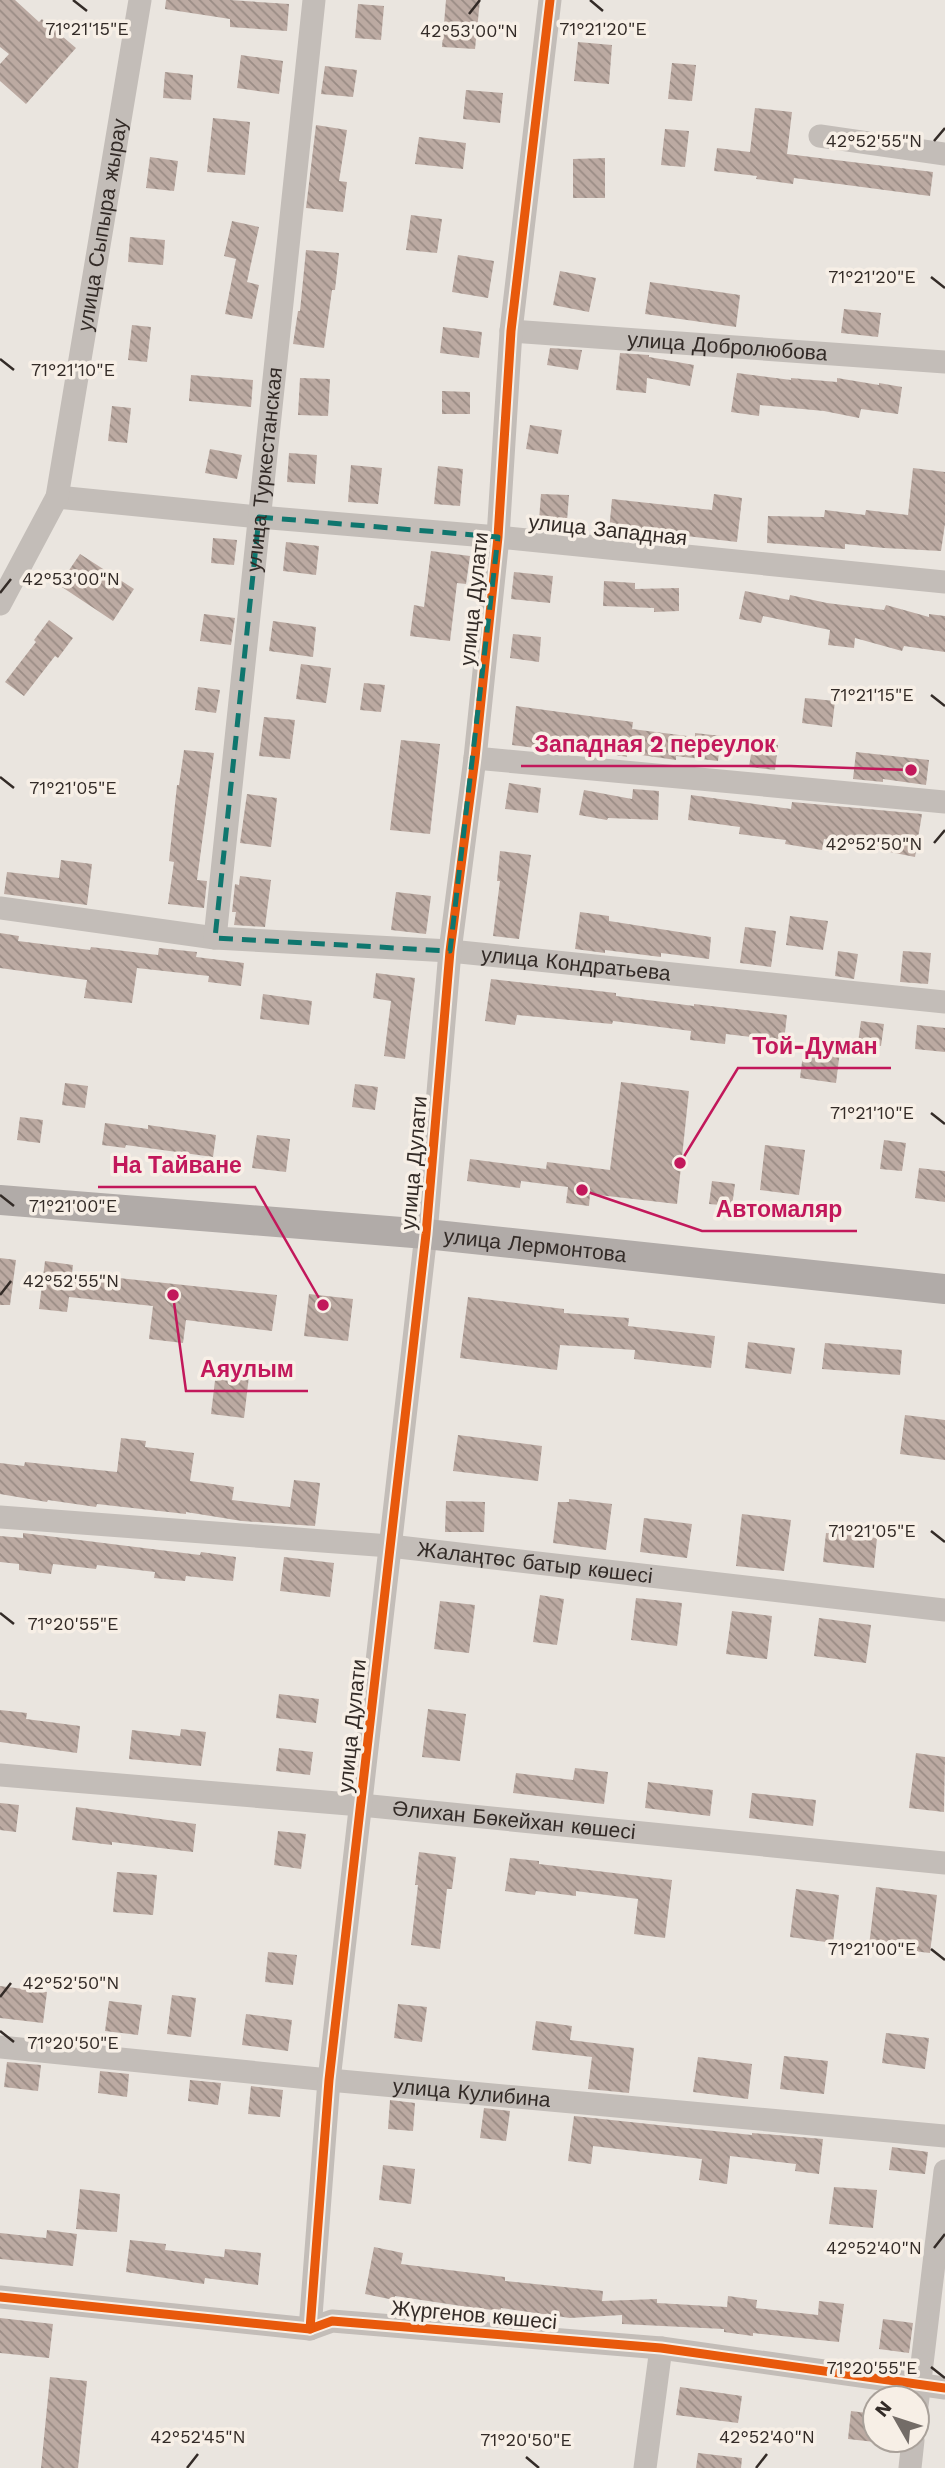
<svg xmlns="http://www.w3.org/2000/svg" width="945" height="2468" font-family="'Work Sans',sans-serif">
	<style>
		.building { fill: url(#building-back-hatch) }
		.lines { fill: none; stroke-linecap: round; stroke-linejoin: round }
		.minor { stroke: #c3bdb8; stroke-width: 23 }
		.major { stroke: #b1aba8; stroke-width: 30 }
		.cycleway-casing { stroke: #f7efe6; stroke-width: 13 }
		.cycleway { stroke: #e8590c; stroke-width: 9 }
		.marked { fill: none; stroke: #0f766e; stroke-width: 5; stroke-dasharray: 14 9; stroke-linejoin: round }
		.ticks { fill: none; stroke: #332b27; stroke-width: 2.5 }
		.labels { text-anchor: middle; stroke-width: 7; stroke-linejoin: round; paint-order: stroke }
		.street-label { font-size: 21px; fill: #332b27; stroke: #f7efe6 }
		.ticks-label { font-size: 18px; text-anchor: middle; fill: #332b27; stroke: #f7efe6; stroke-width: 7; stroke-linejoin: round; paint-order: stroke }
		.leader { fill: none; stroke: #c2185b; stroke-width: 2.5 }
		.callout-dot { fill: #c2185b; stroke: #f7efe6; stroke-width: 2.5 }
		.callout-label { font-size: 23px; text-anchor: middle; font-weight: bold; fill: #c2185b; stroke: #f7efe6; stroke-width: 7; stroke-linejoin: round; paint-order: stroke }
	</style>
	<defs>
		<pattern id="building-back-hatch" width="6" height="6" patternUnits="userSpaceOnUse" patternTransform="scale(1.75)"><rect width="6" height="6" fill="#bcaaa2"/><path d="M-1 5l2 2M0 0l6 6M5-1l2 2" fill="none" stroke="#998b84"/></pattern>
	</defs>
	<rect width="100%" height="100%" fill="#eae5df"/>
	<g class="building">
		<path d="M0 0H15L39 22 42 19 76 48 26 104 0 81V64L9 54 0 47Z"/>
		<path d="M166 0H230L289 4 287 31 230 27V19L165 9Z"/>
		<path d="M446 0H480L475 49 442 47Z"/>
		<path d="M358 4 384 6 381 40 355 38Z"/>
		<path d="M578 42 612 45 609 84 574 81Z"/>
		<path d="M241 55 283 61 279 94 237 88Z"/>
		<path d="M672 63 696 65 692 101 668 99Z"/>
		<path d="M325 66 357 70 353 97 321 94Z"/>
		<path d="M165 72 193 75 191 100 163 98Z"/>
		<path d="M466 90 503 93 500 123 463 119Z"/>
		<path d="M755 108 792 112 787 154 933 172 930 196 794 178 793 184 756 179 757 176 714 171 717 148 750 152Z"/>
		<path d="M213 118 250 122 245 175 207 172Z"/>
		<path d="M316 125 347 130 339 181 347 182 343 212 306 208Z"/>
		<path d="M665 129 689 131 685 167 661 165Z"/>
		<path d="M419 137 466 143 463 169 415 164Z"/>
		<path d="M150 157 178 161 174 191 146 188Z"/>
		<path d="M605 158V198H573V159Z"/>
		<path d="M411 215 442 219 437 253 406 250Z"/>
		<path d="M232 221 259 227 247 282 259 285 252 319 225 314 236 259 224 256Z"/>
		<path d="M130 237 165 240 163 265 128 262Z"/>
		<path d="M306 250 339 253 335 290H332L324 348 293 344 298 311H300Z"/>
		<path d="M458 255 494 261 488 298 452 292Z"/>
		<path d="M560 271 596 278 589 312 553 305Z"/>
		<path d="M650 282 740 295 736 327 645 314Z"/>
		<path d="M844 309 881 313 878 337 841 333Z"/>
		<path d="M132 325 151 327 147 362 128 360Z"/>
		<path d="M443 327 482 332 479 358 440 353Z"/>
		<path d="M550 348 582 350 578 370 547 365Z"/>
		<path d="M620 353 649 355V357L694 365 690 386 647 378 646 393 616 390Z"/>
		<path d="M737 373 791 380V378L837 382V378L879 385V383L902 387 898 414 861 409 859 418 824 411 760 405 759 416 731 412Z"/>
		<path d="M191 375 253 380 251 407 189 401Z"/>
		<path d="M300 378 330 379 328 416 298 415Z"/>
		<path d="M442 391 470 392V414H442Z"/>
		<path d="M112 406 131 408 127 443 108 441Z"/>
		<path d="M530 425 562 430 558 454 526 449Z"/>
		<path d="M210 449 242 455 237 479 205 473Z"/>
		<path d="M289 453 317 455 315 484 287 482Z"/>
		<path d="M351 465 382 468 378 504 348 502Z"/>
		<path d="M438 466 463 469 460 506 434 504Z"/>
		<path d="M913 468 945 472V524L941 551 884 548 845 544V549L767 543 768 516 824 517 825 510 865 515 866 510 908 515Z"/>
		<path d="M541 494 569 495 567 521 539 520Z"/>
		<path d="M714 494 742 498 737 542 644 531V534L609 531 612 499 712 510Z"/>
		<path d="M213 538 237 540 234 565 211 563Z"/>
		<path d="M286 542 319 546 316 575 283 571Z"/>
		<path d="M431 551 470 556 466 584 457 583 450 641 410 636 414 605 424 607Z"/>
		<path d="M80 554 134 589 113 621 59 585Z"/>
		<path d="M514 572 553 576 550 603 511 599Z"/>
		<path d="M604 581 635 583V589L679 588V611L654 612V608L603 606Z"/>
		<path d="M745 591 789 600 790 595 827 603 884 610 886 605 929 617V614L945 616V652L904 646 902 651 855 638 854 648 828 645 830 630 763 616 761 623 739 619Z"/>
		<path d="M204 614 235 618 231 645 200 641Z"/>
		<path d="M49 620 73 638 58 658 55 656 24 696 5 682 36 642 34 640Z"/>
		<path d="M273 621 316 627 313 657 269 651Z"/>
		<path d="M513 634 541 637 539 662 510 658Z"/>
		<path d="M301 664 331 668 326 703 296 699Z"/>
		<path d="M364 683 385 685 381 712 360 710Z"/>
		<path d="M198 687 220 690 216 713 195 710Z"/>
		<path d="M805 698 835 701 832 727 802 723Z"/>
		<path d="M516 706 633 722 632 729 695 737V733L721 736 718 761 676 756V760L627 753V757L583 749 582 754 512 745Z"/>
		<path d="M264 717 295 720 290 759 259 756Z"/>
		<path d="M401 740 440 744 430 834 390 830Z"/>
		<path d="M753 742 778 745 775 770 749 767Z"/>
		<path d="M184 750 214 753 197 880 207 881 204 908 168 904 174 862 169 861 177 785H179Z"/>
		<path d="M856 752 929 760 926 785 883 779V782L853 779Z"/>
		<path d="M509 783 541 788 538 813 505 809Z"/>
		<path d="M633 789 659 791 658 820 608 818 607 820 579 815 584 790 632 799Z"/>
		<path d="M247 794 277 798 271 847 240 843Z"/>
		<path d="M691 795 791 809 792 802 922 814 915 857 824 839 822 850 785 844 786 840 739 834 740 827 688 820Z"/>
		<path d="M500 851 531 855 519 939 493 936 500 881H497Z"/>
		<path d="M61 860 92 864 87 905 4 894 7 872 59 878Z"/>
		<path d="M240 876 271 880 265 927 234 925 236 912H232L235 884 239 885Z"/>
		<path d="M396 892 431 896 426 934 391 930Z"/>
		<path d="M580 912 609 916V921L711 937 709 959 661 953V957L605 950V953L575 949Z"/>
		<path d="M790 916 828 921 823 950 786 945Z"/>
		<path d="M745 927 776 931 771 967 740 963Z"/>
		<path d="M0 933 19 936 18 941 90 950 91 947 158 955 159 948 197 952 196 957 244 963 241 986 208 982 209 976 137 968 132 1003 84 998 87 980 0 968Z"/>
		<path d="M838 951 858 954 854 979 835 976Z"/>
		<path d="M903 951 931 953 928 984 900 982Z"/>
		<path d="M376 973 415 978 405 1059 384 1056 391 1001 373 998Z"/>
		<path d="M491 979 616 993V996L694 1006V1004L787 1015 784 1041 726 1034 725 1044 690 1040 691 1031 613 1021 612 1024 517 1015 515 1025 485 1021Z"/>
		<path d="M263 994 312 1001 309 1025 260 1019Z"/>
		<path d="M861 1021 884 1024 881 1046 858 1043Z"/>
		<path d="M917 1025 945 1028V1052L915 1049Z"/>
		<path d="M804 1046 840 1051 836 1083 800 1078Z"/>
		<path d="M621 1082 689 1091 677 1204 590 1194 589 1206 566 1203 568 1187 521 1181 520 1188 467 1181 470 1159 546 1169 547 1162 610 1170Z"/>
		<path d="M65 1083 88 1086 85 1108 62 1105Z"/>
		<path d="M355 1084 378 1087 375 1110 352 1107Z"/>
		<path d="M20 1117 43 1120 40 1143 17 1140Z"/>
		<path d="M105 1123 148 1129V1125L216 1135 213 1157 126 1145 125 1148 102 1145Z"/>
		<path d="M257 1135 290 1139 286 1172 252 1168Z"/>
		<path d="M884 1140 906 1143 902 1171 880 1169Z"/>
		<path d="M765 1145 805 1150 799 1195 760 1190Z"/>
		<path d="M919 1168 945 1171V1202L915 1198Z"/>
		<path d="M712 1181 735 1184 732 1206 709 1204Z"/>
		<path d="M0 1258 16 1260 10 1305H0Z"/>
		<path d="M45 1261 73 1265 72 1273 277 1295 272 1331 186 1320 183 1343 149 1339 153 1306 69 1297 67 1312 39 1309Z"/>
		<path d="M309 1294 353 1299 348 1341 304 1336Z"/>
		<path d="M468 1297 564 1309V1313L629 1318 628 1326 715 1336 711 1368 634 1359 635 1350 560 1345 557 1370 460 1358Z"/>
		<path d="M748 1342 795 1348 791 1374 745 1368Z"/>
		<path d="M825 1343 902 1350 900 1375 822 1369Z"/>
		<path d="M216 1372 249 1376 244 1418 211 1414Z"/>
		<path d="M905 1415 945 1420V1460L900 1454Z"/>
		<path d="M458 1435 542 1446 538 1481 453 1471Z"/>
		<path d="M121 1438 146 1441 145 1447 194 1453 190 1481 234 1487 232 1500 290 1507 294 1480 320 1483 315 1526 242 1521 186 1512V1514L97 1504 96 1507 48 1500 47 1502 0 1494V1463L24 1466 25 1462 117 1472Z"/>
		<path d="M569 1499 612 1504 606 1550 553 1543 558 1502H569Z"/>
		<path d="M446 1501 485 1502 484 1532H445Z"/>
		<path d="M742 1514 791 1520 784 1571 736 1566Z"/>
		<path d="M644 1518 692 1524 687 1558 640 1552Z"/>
		<path d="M23 1533 200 1555 201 1552 236 1557 233 1581 186 1576 185 1581 154 1578 155 1572 97 1565 96 1569 53 1564 51 1574 19 1570V1564L0 1562V1536L23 1538Z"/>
		<path d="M826 1533 877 1538 874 1568 823 1562Z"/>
		<path d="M284 1557 334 1563 330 1597 280 1591Z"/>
		<path d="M540 1595 564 1599 557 1645 533 1642Z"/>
		<path d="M636 1598 682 1603 677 1646 631 1640Z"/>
		<path d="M440 1601 475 1605 469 1653 434 1649Z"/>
		<path d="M732 1611 772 1616 767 1659 726 1654Z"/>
		<path d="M819 1618 871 1625 866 1663 814 1656Z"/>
		<path d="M279 1694 319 1699 316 1723 276 1718Z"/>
		<path d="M428 1709 466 1714 460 1761 422 1757Z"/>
		<path d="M0 1710 27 1713 26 1719 80 1726 77 1753 0 1742Z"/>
		<path d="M181 1729 206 1732 201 1766 129 1759 132 1730 180 1736Z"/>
		<path d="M279 1748 313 1752 310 1775 276 1771Z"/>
		<path d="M916 1753 945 1757 944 1812 909 1808Z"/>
		<path d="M575 1768 608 1772 604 1804 513 1793 516 1773 573 1780Z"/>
		<path d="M648 1782 713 1790 710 1816 645 1808Z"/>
		<path d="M752 1793 816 1800 813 1826 749 1818Z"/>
		<path d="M0 1803 19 1805 16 1832 0 1830Z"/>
		<path d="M76 1807 196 1824 193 1852 112 1842V1845L72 1840Z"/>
		<path d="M278 1831 306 1834 301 1869 274 1865Z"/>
		<path d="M419 1852 456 1857 452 1889H447L440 1949 411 1945 418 1885H415Z"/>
		<path d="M510 1858 539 1861V1864L672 1880 665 1938 634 1934 638 1899 576 1891V1896L536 1891 535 1895 505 1891Z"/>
		<path d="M117 1872 157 1875 153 1915 113 1912Z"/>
		<path d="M876 1887 937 1895 930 1953 869 1946Z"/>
		<path d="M796 1889 839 1895 833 1943 790 1937Z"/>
		<path d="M268 1952 297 1955 293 1985 265 1982Z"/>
		<path d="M0 1986 47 1992 43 2023 0 2018Z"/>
		<path d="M172 1995 196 1998 191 2037 167 2034Z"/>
		<path d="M109 2001 142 2005 138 2035 105 2031Z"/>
		<path d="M398 2004 427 2007 422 2042 394 2038Z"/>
		<path d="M246 2014 292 2020 288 2051 242 2045Z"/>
		<path d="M536 2021 572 2026 570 2040 634 2048 629 2093 588 2089 592 2057 532 2050Z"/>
		<path d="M886 2033 929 2038 925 2069 882 2063Z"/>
		<path d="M784 2056 828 2061 824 2094 780 2089Z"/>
		<path d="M698 2057 752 2064 748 2099 693 2092Z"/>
		<path d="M7 2062 41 2065 38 2091 4 2087Z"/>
		<path d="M100 2071 129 2074 127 2097 98 2093Z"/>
		<path d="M190 2080 221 2083 218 2105 188 2101Z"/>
		<path d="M251 2086 283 2090 280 2117 248 2114Z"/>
		<path d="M390 2100 415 2103 413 2131 388 2129Z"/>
		<path d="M484 2108 510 2111 506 2141 480 2138Z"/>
		<path d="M574 2116 752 2135V2133L823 2139 819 2174 795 2171 796 2164 730 2156 727 2184 699 2180 702 2159 593 2146 591 2164 568 2161Z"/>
		<path d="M892 2147 928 2152 925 2174 889 2170Z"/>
		<path d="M383 2165 415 2169 411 2204 379 2200Z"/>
		<path d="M834 2187 877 2190 873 2228 829 2224Z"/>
		<path d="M80 2189 120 2194 117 2232 76 2229Z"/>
		<path d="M47 2230 77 2234 73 2266 0 2259V2233L46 2238Z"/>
		<path d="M130 2240 166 2244 165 2250 224 2257 225 2249 261 2253 258 2285 205 2278 204 2284 126 2272Z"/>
		<path d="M374 2247 403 2253 401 2264 505 2277V2281L603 2291 602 2301 657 2299V2303L727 2307 728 2296 757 2300 756 2308 818 2315 819 2301 844 2304 839 2342 753 2333V2336L724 2332V2329L622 2324V2315L570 2318 501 2308V2311L468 2307 395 2296 394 2300 365 2294Z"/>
		<path d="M0 2318 53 2324 49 2358 0 2353Z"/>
		<path d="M883 2319 913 2323 909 2353 879 2349Z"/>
		<path d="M50 2377 87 2381 78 2468H41Z"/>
		<path d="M680 2387 742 2396 738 2423 676 2415Z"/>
		<path d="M851 2411 875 2414V2442L848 2439Z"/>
		<path d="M698 2453 742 2458 741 2468H696Z"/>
	</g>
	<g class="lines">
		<g class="minor">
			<path d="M820 136 945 154"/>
			<path id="s1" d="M511 331 945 362"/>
			<path d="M57 497 259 517 498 537 945 582"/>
			<path id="s2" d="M0 604 57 497 140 0"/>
			<path d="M475 758 945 802"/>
			<path id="s3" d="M0 908 215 938 450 951 945 1002"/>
			<path id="s4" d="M215 938 314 0"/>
			<path id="s5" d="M0 1517 390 1546 945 1610"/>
			<path id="s6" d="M0 1775 361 1805 945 1863"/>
			<path id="s7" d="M0 2047 329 2080 945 2136"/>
			<path d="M0 2297 310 2329 332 2321 661 2348 945 2388"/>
			<path d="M310 2329 329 2080 426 1234 450 951 475 758 498 537 511 331 550 0"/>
			<path d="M917 2406 945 2171"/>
			<path d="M645 2468 661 2348"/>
			<path d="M910 2468 913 2440"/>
		</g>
		<path class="major" id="s8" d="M0 1200 426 1234 945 1289"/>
		<defs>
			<g id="cycleway">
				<path d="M0 2297 310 2329 332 2321 661 2348 945 2388"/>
				<path d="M310 2329 329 2080 426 1234 450 951 475 758 498 537 511 331 550 0"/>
			</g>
		</defs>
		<use href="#cycleway" class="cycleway-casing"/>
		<use href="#cycleway" class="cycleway"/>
	</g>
	<path class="marked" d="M259 517 498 537 450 951 215 938Z"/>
	<path class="ticks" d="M73 0 87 11M590 0 603 11M469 14 480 0M934 141 945 128M931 277 945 288M0 359 14 370M0 593 11 579M931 695 945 706M0 777 14 788M934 843 945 830M931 1113 945 1124M0 1195 14 1206M0 1295 11 1281M931 1531 945 1542M0 1613 14 1624M931 1949 945 1960M0 1997 11 1983M0 2031 14 2042M934 2248 945 2234M931 2367 945 2378M526 2457 539 2468M187 2468 198 2454M756 2468 767 2454"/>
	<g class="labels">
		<g class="street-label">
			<text dy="7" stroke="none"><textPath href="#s2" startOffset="397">улица Сыпыра жырау</textPath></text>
			<text dy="7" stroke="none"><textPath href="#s1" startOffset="217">улица Добролюбова</textPath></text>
			<text dy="7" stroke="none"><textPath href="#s4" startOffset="471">улица Туркестанская</textPath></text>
			<text transform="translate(608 530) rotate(6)" y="7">улица Западная</text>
			<text transform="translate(474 599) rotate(-84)" y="7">улица Дулати</text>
			<text dy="7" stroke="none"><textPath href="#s3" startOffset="579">улица Кондратьева</textPath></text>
			<text transform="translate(414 1163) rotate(-85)" y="7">улица Дулати</text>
			<text dy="7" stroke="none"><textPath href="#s8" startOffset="537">улица Лермонтова</textPath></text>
			<text dy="7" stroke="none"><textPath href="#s5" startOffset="537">Жалаңтөс батыр көшесі</textPath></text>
			<text transform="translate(352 1726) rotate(-84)" y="7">улица Дулати</text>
			<text dy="7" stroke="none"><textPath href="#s6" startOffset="516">Әлихан Бөкейхан көшесі</textPath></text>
			<text dy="7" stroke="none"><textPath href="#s7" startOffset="474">улица Кулибина</textPath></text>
			<text transform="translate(474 2315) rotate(5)" y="7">Жүргенов көшесі</text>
		</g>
	</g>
	<g class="ticks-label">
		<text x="87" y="35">71°21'15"E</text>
		<text x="603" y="35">71°21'20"E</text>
		<text x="469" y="37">42°53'00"N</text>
		<text x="874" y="147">42°52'55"N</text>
		<text x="872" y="283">71°21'20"E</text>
		<text x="73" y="376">71°21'10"E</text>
		<text x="71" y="585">42°53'00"N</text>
		<text x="872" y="701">71°21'15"E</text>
		<text x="73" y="794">71°21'05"E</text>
		<text x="874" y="850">42°52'50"N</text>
		<text x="872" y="1119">71°21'10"E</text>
		<text x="73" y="1212">71°21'00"E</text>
		<text x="71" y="1287">42°52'55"N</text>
		<text x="872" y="1537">71°21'05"E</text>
		<text x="73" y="1630">71°20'55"E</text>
		<text x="872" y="1955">71°21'00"E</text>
		<text x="71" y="1989">42°52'50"N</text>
		<text x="73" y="2049">71°20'50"E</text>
		<text x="874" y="2254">42°52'40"N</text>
		<text x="872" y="2374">71°20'55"E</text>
		<text x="198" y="2443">42°52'45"N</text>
		<text x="767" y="2443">42°52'40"N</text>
		<text x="526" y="2446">71°20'50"E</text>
	</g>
	<path class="leader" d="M911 770L790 766H521M680 1163L738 1068H891M323 1305L255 1187H98M582 1190L702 1231H857M173 1295L186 1391H308"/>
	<g class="callout-dot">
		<circle cx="911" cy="770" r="7"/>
		<circle cx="680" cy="1163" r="7"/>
		<circle cx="323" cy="1305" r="7"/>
		<circle cx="582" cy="1190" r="7"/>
		<circle cx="173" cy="1295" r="7"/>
	</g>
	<g class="callout-label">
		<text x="655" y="752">Западная 2 переулок</text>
		<text x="815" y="1054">Той-Думан</text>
		<text x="177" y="1173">На Тайване</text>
		<text x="779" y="1217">Автомаляр</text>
		<text x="247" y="1377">Аяулым</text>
	</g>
	<g transform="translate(896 2419) rotate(309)"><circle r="33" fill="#f7efe6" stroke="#a9a19a" stroke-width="2"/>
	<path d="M0-5L12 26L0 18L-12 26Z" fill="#736c67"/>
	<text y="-10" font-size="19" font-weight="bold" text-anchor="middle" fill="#332b27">N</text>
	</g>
</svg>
